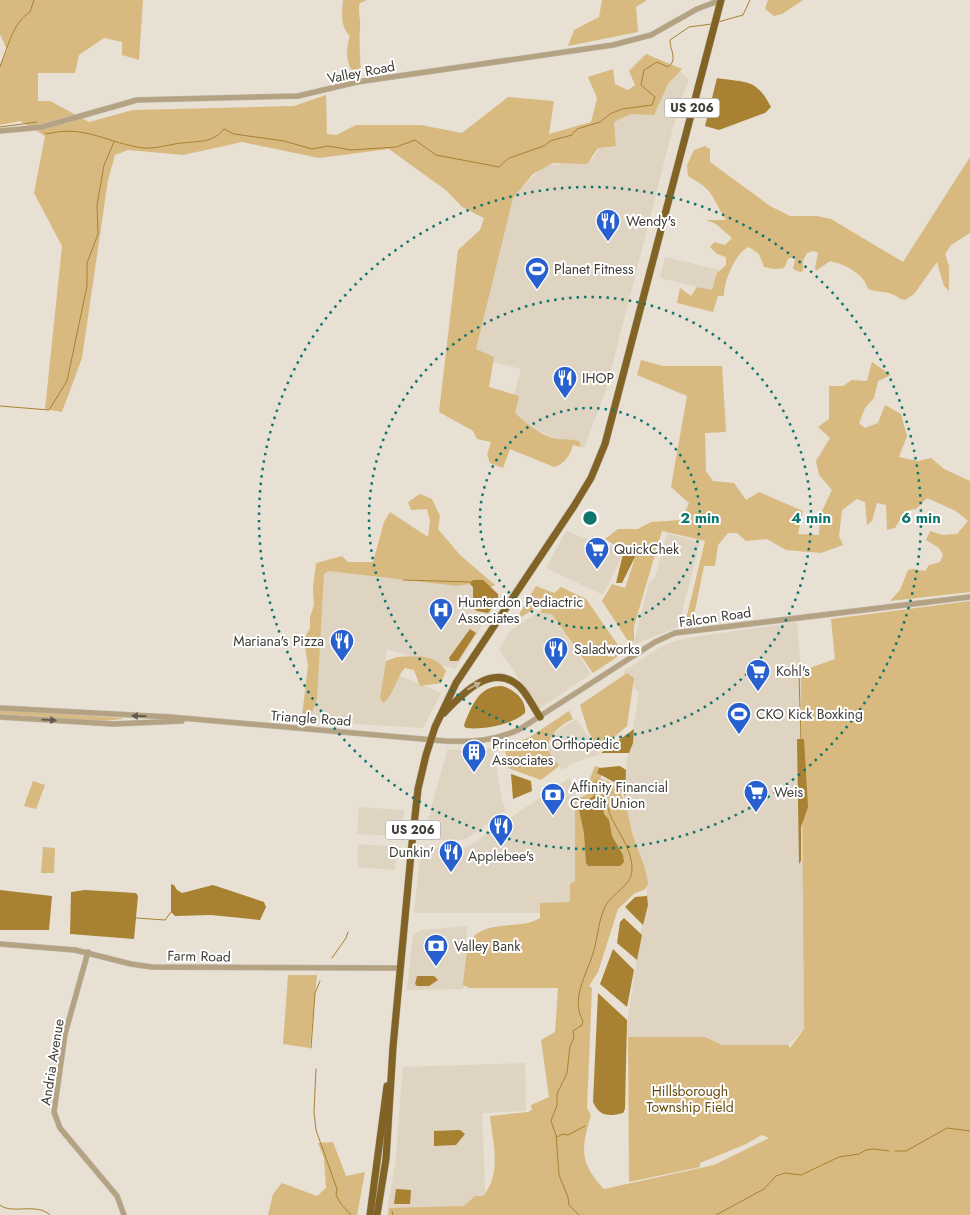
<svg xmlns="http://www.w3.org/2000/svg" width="970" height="1215" font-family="Jost,sans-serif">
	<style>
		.built { fill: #dfd4c1 }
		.green { fill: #d8b980 }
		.water { fill: #a88132 }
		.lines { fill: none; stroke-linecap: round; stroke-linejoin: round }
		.stream { stroke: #a88132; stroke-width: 1 }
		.tertiary-casing { stroke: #c2bcb1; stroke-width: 6 }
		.trunk-casing { stroke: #c2bcb1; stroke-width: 8 }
		.tertiary { stroke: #b4a283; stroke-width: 5 }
		.trunk { stroke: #826326; stroke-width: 7 }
		.oneway { fill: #c0b192 }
		.oneway2 { fill: #625b4e }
		.ring { fill: none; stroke: #0f766e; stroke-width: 2.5; stroke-dasharray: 2.5 5 }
		.labels { text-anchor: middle; stroke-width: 4; stroke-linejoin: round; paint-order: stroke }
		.shield { fill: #fff; stroke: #797673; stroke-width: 1 }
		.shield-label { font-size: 12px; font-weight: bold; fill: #3f3c37 }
		.street-label { font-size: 14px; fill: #3f3c37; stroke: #fff }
		.poi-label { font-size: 14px; fill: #3f3c37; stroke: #fff; text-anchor: start }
		.park-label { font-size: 14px; fill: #654a0d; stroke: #fff }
		.centre { fill: #0f766e; stroke: #fff; stroke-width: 2.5 }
		.ring-label { font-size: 15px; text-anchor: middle; font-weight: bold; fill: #0f766e; stroke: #fff; stroke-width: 4; stroke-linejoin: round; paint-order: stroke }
	</style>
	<rect width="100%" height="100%" fill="#e7e0d3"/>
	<g class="built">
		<path d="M679 71 689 79 678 108 606 390 584 448 507 420 521 369 471 356 514 195 543 167 594 158 600 146 608 147 610 120 665 85Z"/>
		<path d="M665 257 719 270 714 291 660 278Z"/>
		<path d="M566 531 590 540H599L624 552 603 595 546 568Z"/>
		<path d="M667 533 700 542 678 627 633 645 649 583 655 578Z"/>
		<path d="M323 566 484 582 501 596 455 669 387 649 381 701 396 674 441 693 423 728 307 721Z"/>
		<path d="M547 606 591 674 539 709 499 649 511 630Z"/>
		<path d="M797 622 801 671 804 1029 787 1046 722 1045 705 1037H625L647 890 628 822 623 785 639 693 623 672 657 649 672 642 688 638Z"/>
		<path d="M576 719 600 754 573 763 562 770 542 741Z"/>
		<path d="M493 748 502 800 506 810 466 839 448 841 433 839 428 833 427 824 447 750Z"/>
		<path d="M569 778 576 790 577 913H414L420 858 423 852 432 848 459 849 469 846Z"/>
		<path d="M359 807 404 810 402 834 398 836 357 834Z"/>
		<path d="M358 844 398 847 395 870 357 867Z"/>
		<path d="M467 926 464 989 407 990 413 934 421 930Z"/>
		<path d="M525 1063 526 1111 482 1113 486 1209 387 1211 395 1165 403 1067Z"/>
	</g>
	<g class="green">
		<path d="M0 0H143L139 60 122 55V42L104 38 79 55 75 73H38V101H50L89 122 133 110 294 106 326 95 327 134 336 135 356 125H421L462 133 508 97 554 101 549 134 591 122 597 98 588 77 613 69 615 84 628 90 635 85 629 71 646 54 682 69 668 84 654 115 631 114 614 122 616 146 598 148 587 164 553 163 533 174 513 198 476 349 494 357 489 387 519 396 515 413C527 424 543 438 560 439 567 440 572 439 579 441L581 447 573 445C571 455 563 465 554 467L510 449 503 468 490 463 487 455 491 442 477 439 473 431 439 412 458 250 480 230 484 218 462 207 447 191 389 149 319 158 242 142 183 155 128 150 115 155 108 180 82 358 62 412 45 409 62 246 34 193 45 136 20 121 0 125V64L7 50 0 34Z"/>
		<path d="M343 0H367L360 3C357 12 361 17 360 26 359 42 360 57 361 73L355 75C346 64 345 51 350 36 340 27 342 12 343 0Z"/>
		<path d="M602 0H647L636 7 638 32 568 46 574 30 599 17Z"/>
		<path d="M768 0H803L782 14 774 16 765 9Z"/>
		<path d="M705 146 710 149V162L770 206 790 216H817L831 219 903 262 970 157V233L951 245 945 254 949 266V291L944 286 937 262 914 294 905 300C899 299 899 297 894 295 886 291 876 292 868 289 864 273 844 264 830 261L816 271 815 268 818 253 814 251 807 253 803 261V271L800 272 793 269 796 256 788 259 784 268 775 269 764 267 759 254 749 247C736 251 723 283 724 296H718L713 312 677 303 680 288 691 296 697 287 712 290 717 273 726 265V257L717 254 710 247 714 242 725 245 732 238 716 224 706 220H726C710 195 716 192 688 176L687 165 694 150Z"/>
		<path d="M641 360 663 366H722L726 432 705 433 706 471 713 481 734 483 746 500 759 492 803 511 798 534 819 535 820 515 832 490 819 475 816 461 830 438 818 427 829 419V386H843L852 380 867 381 872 362 891 375 878 381 874 398 865 408 859 423 865 428 878 423 885 405 901 414 907 436 899 457 918 461 931 458 944 469 970 481V592L890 601 900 590 908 570 913 569 925 571 929 565 940 562 943 555 939 548 926 540 930 531 943 535 957 534 968 521 956 511 927 498 916 509 905 511 895 528 887 530 886 505 877 503 872 521 867 525 865 502 857 499 842 510 839 536 843 545 821 553 786 550 767 539 746 541 737 533H728L718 545 715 566H704L692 625 685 624 705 541 662 531 634 626V640L630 644 602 601 612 584 625 588 637 552 629 546 621 549 605 539 618 529H638L651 522 681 520 689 503 671 487 687 396 637 375Z"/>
		<path d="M420 494 432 499 440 516 438 529 460 555 495 585 489 588 476 583 458 586 329 571 324 574 317 699 310 718 305 720 302 716 308 666 304 639 310 628V617L314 605 313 588 316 563 342 556 348 562H373L384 522 390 512 428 537 430 521 427 509 411 510 408 502Z"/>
		<path d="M536 586 554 593 561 587 586 599 620 648 617 657 593 673 552 614 541 613 542 604 515 621Z"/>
		<path d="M970 601V1215H388L389 1208 464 1206 475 1196H483C502 1173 493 1144 490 1116L528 1112 532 1110 531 1105 549 1097 541 1040 555 1032 558 988H469L463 985C469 945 461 929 510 925 521 924 530 924 540 918V903L570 902V884L575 881V800L588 794 587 786 595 766 601 768V779C627 785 627 816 633 836 639 853 646 867 648 884L644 890 635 893 618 909 598 972 589 986 592 988 587 1108 591 1115C581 1149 579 1162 604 1189L714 1165 769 1138 762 1135 746 1144 700 1163V1167L629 1182 628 1037H705L722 1045H788L790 1048 804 1029 801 671 835 659 831 619Z"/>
		<path d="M397 657C416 656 435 653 446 671L441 683 420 686 414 670 405 668C395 679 395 694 383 703L380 698 386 661Z"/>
		<path d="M627 673 634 678 627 726 599 750 588 731 580 705Z"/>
		<path d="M0 710 122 718 123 719 104 721 0 714Z"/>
		<path d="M569 711 573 719C560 725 549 734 547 749L559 766 541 780 508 768 505 747 530 737Z"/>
		<path d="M33 781 45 785 36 809 24 806Z"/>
		<path d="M43 847 55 848 54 873H41Z"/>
		<path d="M288 975H317L310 1048 283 1044Z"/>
		<path d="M333 1142 346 1176 365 1172 357 1215H268L273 1194 282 1183 317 1196 326 1188 324 1158 318 1143Z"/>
	</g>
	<g class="water">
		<path d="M717 78C747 83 756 78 771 107L765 113 719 130 705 126Z"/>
		<path d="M628 548 634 551 636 555 622 583H616L624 550Z"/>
		<path d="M473 580H483L498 594V600L488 613 477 611 473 608V587L470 584Z"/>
		<path d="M470 629 476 633 458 661H450L449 658Z"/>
		<path d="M502 686C514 689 527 700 525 713 512 725 483 730 466 728L464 726 465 722C473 704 479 686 502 686Z"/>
		<path d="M634 729 633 743 629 753H601Z"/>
		<path d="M797 739H804L808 807 801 827V861L799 864Z"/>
		<path d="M620 766 626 770 625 796 614 782 597 773 599 768Z"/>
		<path d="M511 774 531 781 532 791 513 799Z"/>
		<path d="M594 796H597L602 801 604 814 609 820 612 836 623 855 624 862 620 866H588L586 863 584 833 578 805Z"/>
		<path d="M171 884 174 885 177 890 182 893 213 885 264 902 266 907 260 920 211 915 175 916 171 912Z"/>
		<path d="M0 890 52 896 49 930H0Z"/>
		<path d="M85 890 136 893 138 896 134 939 70 934 71 892Z"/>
		<path d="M647 896 648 905 643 925 625 907 635 897Z"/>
		<path d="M624 918 642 935 637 960 617 943 620 922Z"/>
		<path d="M613 949 634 970 627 1007 600 984Z"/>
		<path d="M417 976H434L438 980 429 986H417L415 984Z"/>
		<path d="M598 993 627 1020 625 1109 623 1113C608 1117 599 1116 593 1102Z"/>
		<path d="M460 1130 465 1134 456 1145 434 1146V1131Z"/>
		<path d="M396 1189 411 1190 410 1204H394Z"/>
	</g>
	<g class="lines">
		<g class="stream">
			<path d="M718 22 743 15 750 0"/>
			<path d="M0 67C7 49 13 22 30 12L34 0"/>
			<path d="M0 127 37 122"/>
			<path d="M45 133 47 134C85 124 109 144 144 148 157 149 170 144 182 143 199 141 213 143 224 129L234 134 284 141 312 149 328 146 351 150 396 147 415 140 436 155 499 167 509 158 544 146 550 141 572 135 577 129 600 122 610 114 622 109 652 105 655 97 641 85 644 70 657 62 668 67C678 60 670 50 670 40L689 27 712 24"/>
			<path d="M0 406 49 410 67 381 87 286V263L98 234 97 205 104 165 114 142"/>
			<path d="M403 580 472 582"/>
			<path d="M799 674 801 740"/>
			<path d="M594 797 596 781"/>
			<path d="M136 918 165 920 171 912"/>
			<path d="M332 958 346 938 348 932"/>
			<path d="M311 1048 315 993 320 981"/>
			<path d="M316 1069 314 1112 316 1130 337 1189 336 1195 341 1204 351 1215"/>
			<path d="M557 1137 563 1134 568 1135 585 1126"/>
			<path d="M895 1151H906L947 1128 970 1131"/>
			<path d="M0 1205C11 1215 37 1202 50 1215"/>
			<path d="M392 1211 393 1215"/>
			<path d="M579 1215 569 1205 568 1197 559 1175 556 1135 551 1121 557 1105V1094L567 1073 570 1046 574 1038 573 1031 582 1025 583 1021C569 997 590 970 595 946 598 933 599 921 604 909 609 895 632 886 632 870 633 852 619 833 611 817 606 806 608 795 595 789"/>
			<path d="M716 1215 764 1189 776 1176 785 1173 801 1175 839 1157 859 1154 866 1150 874 1149 889 1151"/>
		</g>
		<defs>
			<g id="tertiary">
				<path d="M0 131 42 127 137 100 298 96 357 82 613 45 651 35 697 9 721 0"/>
				<path d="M0 708 170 717 445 741C473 742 495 741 520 729L655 642 675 633 970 597"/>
				<path d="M0 717 113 724 182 721"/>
				<path d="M0 944 75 950 131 964 152 967 400 968"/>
				<path d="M88 952 65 1034 54 1112 60 1128 117 1196 124 1215"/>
			</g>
			<g id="trunk">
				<path d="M444 713C462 694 493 661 520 687 528 695 533 707 540 717"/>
				<path d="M370 1215 387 1086"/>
				<path d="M377 1215 386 1159 393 1047 412 843 418 789 426 755 435 727 456 683 574 506 591 478 605 444 721 0"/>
			</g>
		</defs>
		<use href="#tertiary" class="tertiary-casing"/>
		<use href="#trunk" class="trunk-casing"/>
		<use href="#tertiary" class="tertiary"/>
		<use href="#trunk" class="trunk"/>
	</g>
	<defs><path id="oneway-solid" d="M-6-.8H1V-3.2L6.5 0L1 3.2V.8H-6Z" transform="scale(1.25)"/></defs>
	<use class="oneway" href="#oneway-solid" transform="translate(474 686) rotate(-29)"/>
	<g class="oneway2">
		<use href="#oneway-solid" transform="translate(139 716) rotate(-178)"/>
		<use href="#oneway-solid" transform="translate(49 720) rotate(4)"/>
	</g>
	<g class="ring">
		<circle cx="590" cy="518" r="110"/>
		<circle cx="590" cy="518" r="221"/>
		<circle cx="590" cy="518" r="331"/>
	</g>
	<defs>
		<symbol id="restaurant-pin" viewBox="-11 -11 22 30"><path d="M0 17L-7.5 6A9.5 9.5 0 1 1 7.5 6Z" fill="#2861cf" stroke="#fff"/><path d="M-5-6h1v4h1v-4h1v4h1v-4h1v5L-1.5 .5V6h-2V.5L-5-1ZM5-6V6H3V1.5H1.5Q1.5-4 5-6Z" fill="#fff"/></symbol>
		<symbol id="stadium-pin" viewBox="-11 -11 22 30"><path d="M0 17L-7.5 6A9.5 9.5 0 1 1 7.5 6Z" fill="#2861cf" stroke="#fff"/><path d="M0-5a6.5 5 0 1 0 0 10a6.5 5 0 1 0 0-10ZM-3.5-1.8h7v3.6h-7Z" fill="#fff"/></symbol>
		<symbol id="supermarket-pin" viewBox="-11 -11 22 30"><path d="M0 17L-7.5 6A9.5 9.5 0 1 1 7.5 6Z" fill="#2861cf" stroke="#fff"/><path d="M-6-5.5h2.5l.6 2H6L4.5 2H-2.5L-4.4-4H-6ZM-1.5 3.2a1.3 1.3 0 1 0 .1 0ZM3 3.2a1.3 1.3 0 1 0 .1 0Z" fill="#fff"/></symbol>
		<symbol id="hospital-pin" viewBox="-11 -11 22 30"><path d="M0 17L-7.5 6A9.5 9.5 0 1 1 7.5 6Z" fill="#2861cf" stroke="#fff"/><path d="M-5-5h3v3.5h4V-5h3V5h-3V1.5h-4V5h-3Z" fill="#fff"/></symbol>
		<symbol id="building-pin" viewBox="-11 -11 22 30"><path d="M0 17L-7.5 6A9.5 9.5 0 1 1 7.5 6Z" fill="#2861cf" stroke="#fff"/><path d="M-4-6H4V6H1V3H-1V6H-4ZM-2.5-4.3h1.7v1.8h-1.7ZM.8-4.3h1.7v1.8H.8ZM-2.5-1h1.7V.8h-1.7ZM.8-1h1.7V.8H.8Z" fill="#fff"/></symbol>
		<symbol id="bank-pin" viewBox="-11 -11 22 30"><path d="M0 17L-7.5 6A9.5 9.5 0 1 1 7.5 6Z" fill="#2861cf" stroke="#fff"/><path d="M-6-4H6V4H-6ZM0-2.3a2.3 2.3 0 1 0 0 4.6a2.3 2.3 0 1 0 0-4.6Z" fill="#fff"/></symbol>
	</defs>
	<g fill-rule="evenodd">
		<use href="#restaurant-pin" x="594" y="207" width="28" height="38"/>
		<use href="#stadium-pin" x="523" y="255" width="28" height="38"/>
		<use href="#restaurant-pin" x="551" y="364" width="28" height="38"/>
		<use href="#supermarket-pin" x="583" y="535" width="28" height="38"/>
		<use href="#hospital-pin" x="427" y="596" width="28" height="38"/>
		<use href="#restaurant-pin" x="328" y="627" width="28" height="38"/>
		<use href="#restaurant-pin" x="542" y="635" width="28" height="38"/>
		<use href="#supermarket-pin" x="744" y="657" width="28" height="38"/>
		<use href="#stadium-pin" x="725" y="700" width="28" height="38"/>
		<use href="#building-pin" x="460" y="738" width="28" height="38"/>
		<use href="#supermarket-pin" x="742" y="778" width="28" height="38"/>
		<use href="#bank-pin" x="539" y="781" width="28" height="38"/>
		<use href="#restaurant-pin" x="487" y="812" width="28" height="38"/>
		<use href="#restaurant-pin" x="437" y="838" width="28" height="38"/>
		<use href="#bank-pin" x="422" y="932" width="28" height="38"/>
	</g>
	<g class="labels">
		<g class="shield">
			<rect x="664.5" y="98.5" width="55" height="19" rx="4"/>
			<rect x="385.5" y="820.5" width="55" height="19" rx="4"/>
		</g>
		<g class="shield-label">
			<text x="692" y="112">US 206</text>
			<text x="413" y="834">US 206</text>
		</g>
		<g class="street-label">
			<text transform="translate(361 72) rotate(-11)" y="5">Valley Road</text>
			<text transform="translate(715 617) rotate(-8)" y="5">Falcon Road</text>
			<text transform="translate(311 718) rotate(4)" y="5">Triangle Road</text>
			<text transform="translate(199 956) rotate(1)" y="5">Farm Road</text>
			<text transform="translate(52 1062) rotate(-81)" y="5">Andria Avenue</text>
		</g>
		<g class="poi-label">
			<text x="626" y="226">Wendy's</text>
			<text x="554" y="274">Planet Fitness</text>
			<text x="582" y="383">IHOP</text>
			<text x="614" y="554">QuickChek</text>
			<text x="458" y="607">Hunterdon Pediactric<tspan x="458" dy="16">Associates</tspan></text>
			<text x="324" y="646" text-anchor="end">Mariana's Pizza</text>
			<text x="574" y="654">Saladworks</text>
			<text x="776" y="676">Kohl's</text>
			<text x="756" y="719">CKO Kick Boxking</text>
			<text x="492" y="749">Princeton Orthopedic<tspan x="492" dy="16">Associates</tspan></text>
			<text x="570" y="792">Affinity Financial<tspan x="570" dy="16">Credit Union</tspan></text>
			<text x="774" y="797">Weis</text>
			<text x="434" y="857" text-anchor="end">Dunkin'</text>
			<text x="501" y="861" text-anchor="middle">Applebee's</text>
			<text x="454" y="951">Valley Bank</text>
		</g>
		<g class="park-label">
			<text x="690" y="1096">Hillsborough<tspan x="690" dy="16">Township Field</tspan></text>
		</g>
	</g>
	<circle cx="590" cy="518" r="8" class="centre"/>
	<g class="ring-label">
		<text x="700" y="523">2 min</text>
		<text x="811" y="523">4 min</text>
		<text x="921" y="523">6 min</text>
	</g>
</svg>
